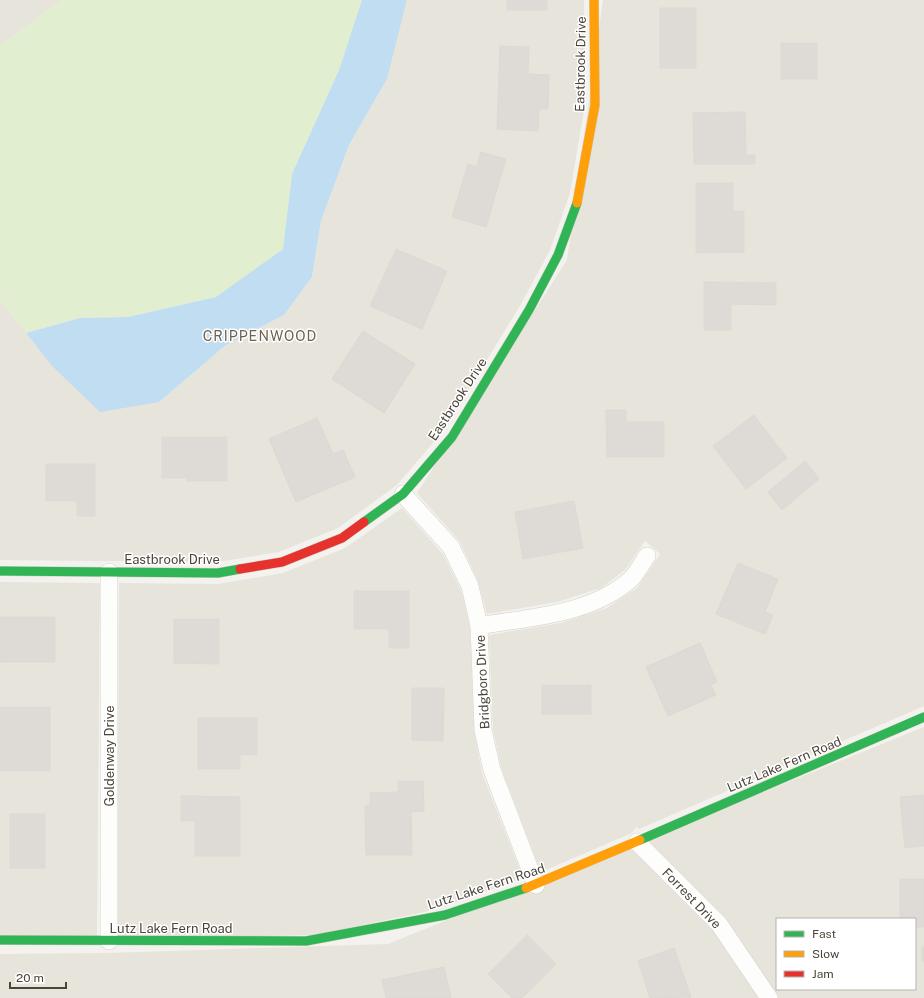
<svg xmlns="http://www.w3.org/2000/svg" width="924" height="998" font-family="'Public Sans',sans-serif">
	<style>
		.residential { fill: #e7e4dc; fill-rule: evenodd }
		.green { fill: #e1eecf }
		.water { fill: #c0ddf1 }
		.building { fill: #dedbd6; stroke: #dcd9d4 }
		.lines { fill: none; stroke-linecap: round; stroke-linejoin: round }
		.street-casing { stroke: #d2d0cb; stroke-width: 18 }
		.fast-casing { stroke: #d3cfc5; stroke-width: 10 }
		.slow-casing { stroke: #d3cfc5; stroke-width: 10 }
		.jam-casing { stroke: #d3cfc5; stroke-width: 10 }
		.street { stroke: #fdfdfc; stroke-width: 17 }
		.fast { stroke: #30b455; stroke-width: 9 }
		.slow { stroke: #ff9f0a; stroke-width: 9 }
		.jam { stroke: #e5322d; stroke-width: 9 }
		.labels { text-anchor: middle; stroke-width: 3; stroke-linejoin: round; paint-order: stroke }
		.street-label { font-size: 13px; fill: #4b4439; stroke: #fff }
		.neighbourhood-label { font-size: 14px; letter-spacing: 1px; fill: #6e6250; stroke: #fff }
	</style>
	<rect width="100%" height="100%" fill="#f4f2ee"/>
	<g class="residential">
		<path d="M0 0H62L0 46Z"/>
		<path d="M406 0H584L585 104 570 193 550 250 521 304 444 430 397 485 338 528 279 552 218 562 0 560V300L51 365 159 402 226 345 284 315 312 277 321 221 349 145 387 79Z"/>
		<path d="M603 0H924V706L639 829 636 827 632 833 541 872 501 767 493 729 489 635 561 623 607 608 637 588 660 554 645 541 625 570 601 588 557 602 487 614 478 581 460 542 417 493 567 260Z"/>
		<path d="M402 508 443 554 461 590 470 628 474 730 482 773 523 878 438 909 316 935 117 939 119 583 218 584 283 573 345 548Z"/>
		<path d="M0 582 100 583 97 939 0 941Z"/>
		<path d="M924 727V998H0V954L107 953 388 944ZM777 919H915V989H777Z"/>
	</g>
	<path class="green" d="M62 0H362L339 70 292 174 283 249 216 297 128 317 80 318 26 333 0 300V46Z"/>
	<path class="water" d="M362 0H406V3L387 79 349 145 321 221 312 277 284 315 226 345 159 402 100 412 51 365 26 333 80 318 128 317 216 297 283 249 292 174 339 70Z"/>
	<g class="building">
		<rect x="507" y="0" width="40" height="10"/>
		<rect x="660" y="8" width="36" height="60"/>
		<rect x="781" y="43" width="36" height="36"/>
		<path d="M500 46 529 47 528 74 549 75 548 109H539L538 131 497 129Z"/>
		<path d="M745 112 746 155H755V164H694L693 113Z"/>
		<path d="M481 152 506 159 486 227 452 217 468 164 477 167Z"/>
		<path d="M696 183H733V211H744V252L696 253Z"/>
		<path d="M396 249 447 271 422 329 370 306Z"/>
		<path d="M704 282 776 283V305L731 304V330H704Z"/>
		<path d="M363 331 415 364 384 413 332 379Z"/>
		<path d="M606 410H626V422H664V457H607Z"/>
		<path d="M754 415 787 458 746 489 713 446Z"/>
		<path d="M317 418 333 454 343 450 355 477 296 502 269 439Z"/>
		<path d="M162 437H227V481H187V478H162Z"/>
		<path d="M805 461 819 479 782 510 768 492Z"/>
		<path d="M46 464H95V516H77V501H46Z"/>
		<path d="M574 501 583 548 523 559 515 512Z"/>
		<path d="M738 563 778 579 765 612 773 615 765 634 716 614Z"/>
		<path d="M354 591H409V648H389V629H354Z"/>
		<rect x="0" y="617" width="55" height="45"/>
		<path d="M174 619H219V664L174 663Z"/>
		<path d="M700 643 717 682 711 685 716 695 668 716 646 667Z"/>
		<rect x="542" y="685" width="49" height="29"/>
		<path d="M412 688H444L443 741 412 740Z"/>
		<rect x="0" y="707" width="50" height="64"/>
		<path d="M198 718H257V755H240V769H198Z"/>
		<path d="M398 781H423L424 811 411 812 412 855H366L365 806 370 805V793L398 792Z"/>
		<path d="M924 795V846L905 848 900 797Z"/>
		<path d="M181 796 240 797V856H195V821H181Z"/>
		<rect x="10" y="814" width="35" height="54"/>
		<path d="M900 879H924V927H915V919H900Z"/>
		<path d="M527 935 556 964 522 998H512L488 974Z"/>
		<rect x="922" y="947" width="2" height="14"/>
		<path d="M674 948 691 997 650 998 638 961Z"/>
		<path d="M444 967 451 998H386L382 980Z"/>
	</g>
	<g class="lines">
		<defs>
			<g id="street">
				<path d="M403 494 451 547 470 586 479 626 483 730 492 770 536 885"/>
				<path d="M479 626C530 617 591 615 631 579 637 573 642 563 647 556"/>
				<path d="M637 842 719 924 769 998"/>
				<path d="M109 941V572"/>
			</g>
			<g id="fast">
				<path d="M364 522 403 494 452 437 529 310 558 255 577 203"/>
				<path d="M0 571 218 573 240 569"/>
				<path d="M640 840 924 717"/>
				<path d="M0 940 306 941 445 915 526 888"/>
			</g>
			<g id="slow">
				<path d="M577 203 595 105 594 0"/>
				<path d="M526 888 640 840"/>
			</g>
			<path id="jam" d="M240 569 282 562 342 538 364 522"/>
		</defs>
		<use href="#street" class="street-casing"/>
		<use href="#fast" class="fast-casing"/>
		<use href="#slow" class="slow-casing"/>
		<use href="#jam" class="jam-casing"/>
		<use href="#street" class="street"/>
		<use href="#fast" class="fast"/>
		<use href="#slow" class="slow"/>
		<use href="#jam" class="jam"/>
	</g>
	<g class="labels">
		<g class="street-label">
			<text transform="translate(580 64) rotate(-89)" y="5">Eastbrook Drive</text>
			<text transform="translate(457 399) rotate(-57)" y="5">Eastbrook Drive</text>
			<text x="172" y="564">Eastbrook Drive</text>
			<text transform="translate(482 682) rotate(-93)" y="5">Bridgboro Drive</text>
			<text transform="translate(109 756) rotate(-90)" y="5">Goldenway Drive</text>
			<text transform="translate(784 764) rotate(-23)" y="5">Lutz Lake Fern Road</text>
			<text transform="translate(486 886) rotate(-18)" y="5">Lutz Lake Fern Road</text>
			<text transform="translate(692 898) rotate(46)" y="5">Forrest Drive</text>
			<text x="171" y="933">Lutz Lake Fern Road</text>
		</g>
		<g class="neighbourhood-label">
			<text x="260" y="341">CRIPPENWOOD</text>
		</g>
	</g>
	<rect x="776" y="918" width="140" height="72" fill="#ffffff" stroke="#b7b4b0"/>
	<rect x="784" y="931" width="20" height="6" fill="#30b455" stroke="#b7b4b0"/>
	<text x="812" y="938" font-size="12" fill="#4b4439">Fast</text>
	<rect x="784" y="951" width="20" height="6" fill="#ff9f0a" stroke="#b7b4b0"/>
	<text x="812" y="958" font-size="12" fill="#4b4439">Slow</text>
	<rect x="784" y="971" width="20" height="6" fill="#e5322d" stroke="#b7b4b0"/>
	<text x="812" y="978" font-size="12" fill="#4b4439">Jam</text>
	<path d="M10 982v6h56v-6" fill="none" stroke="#4b4439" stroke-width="2"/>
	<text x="16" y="982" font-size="12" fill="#4b4439" stroke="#ffffff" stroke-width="3" paint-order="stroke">20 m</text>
</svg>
